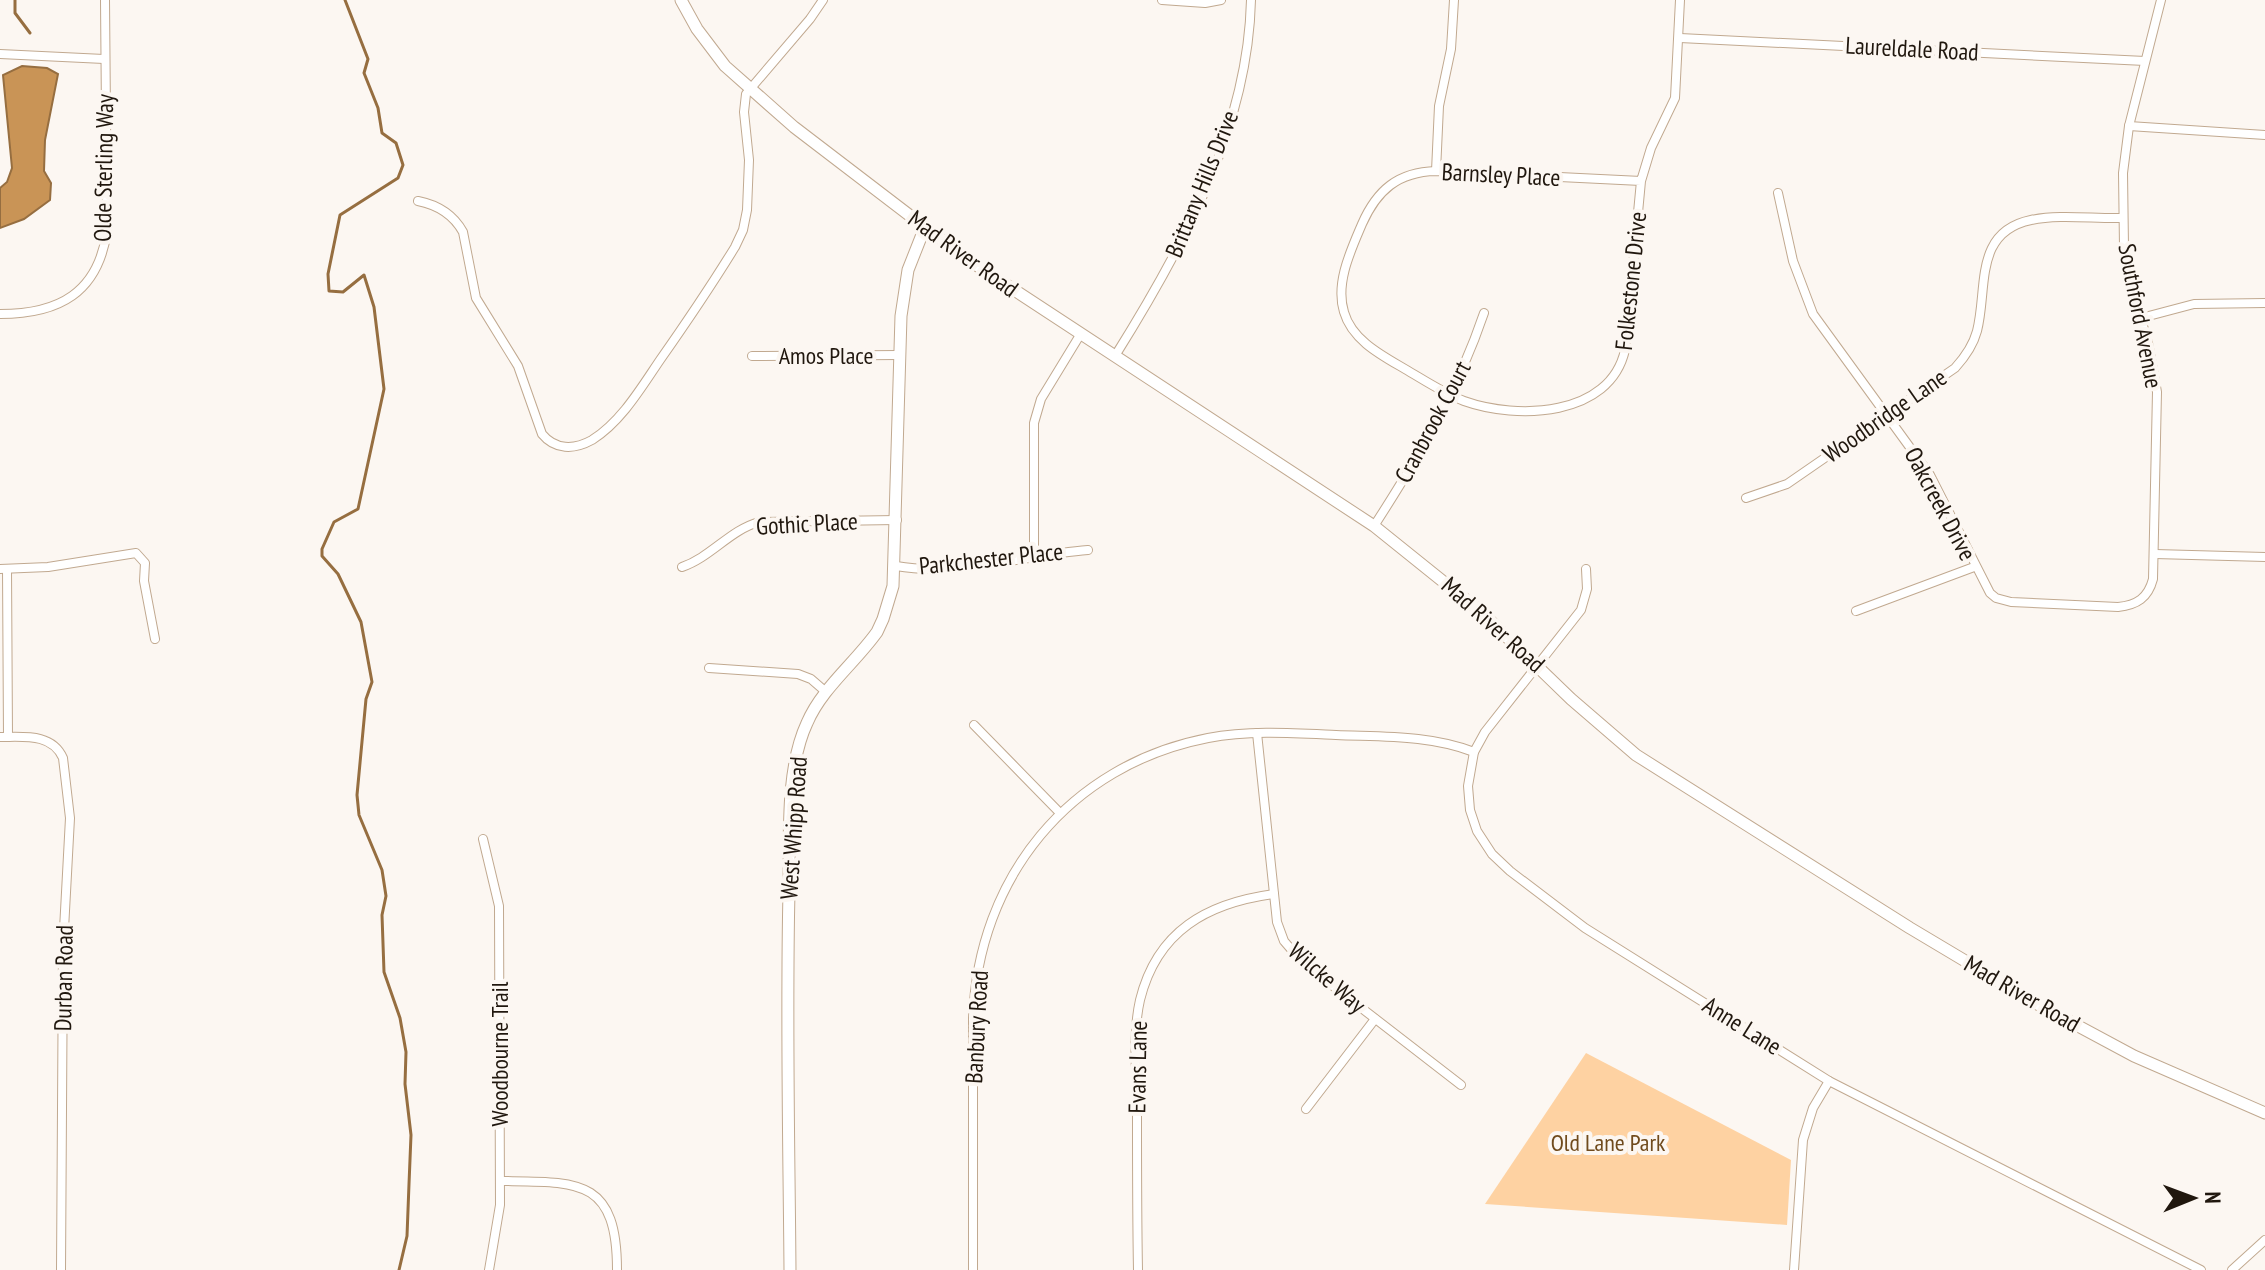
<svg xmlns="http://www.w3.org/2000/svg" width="2265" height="1270" font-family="'PT Sans Narrow',sans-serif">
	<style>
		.green { fill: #fed2a2 }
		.water { fill: #c99456; stroke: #966e40; stroke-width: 2 }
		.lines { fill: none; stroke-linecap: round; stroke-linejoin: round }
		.stream { stroke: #966e40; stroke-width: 3 }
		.street-casing { stroke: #c1a990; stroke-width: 10 }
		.secondary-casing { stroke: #c1a990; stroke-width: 13 }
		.street { stroke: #fff; stroke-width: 8 }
		.secondary { stroke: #fff; stroke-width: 11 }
		.labels { text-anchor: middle; stroke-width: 8; stroke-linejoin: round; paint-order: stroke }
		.street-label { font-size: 24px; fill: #20170e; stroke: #fcf7f2 }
		.park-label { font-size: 24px; fill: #704b1d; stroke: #fcf7f2 }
	</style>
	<rect width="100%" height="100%" fill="#fcf7f2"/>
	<path class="green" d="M1586 1053 1791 1160 1787 1225 1485 1204Z"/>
	<path class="water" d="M22 66 47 68 58 74 45 140 44 171 51 183 50 200 24 219 0 228V188L7 182 12 168 3 75Z"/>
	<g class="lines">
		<g class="stream">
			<path d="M15 0V13L30 33"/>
			<path d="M345 0 368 59 364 73 378 108 382 133 396 143 403 165 398 178 340 215 328 274 329 291 343 292 364 275 374 307 384 389 358 509 334 522 322 549V556L338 574 361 622 372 682 366 699 357 795 359 815 382 870 386 896 382 915 384 972 400 1018 406 1052 405 1084 411 1135 409 1184 407 1236 399 1270"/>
		</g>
		<defs>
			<g id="street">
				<path d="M1162 0 1205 3 1221 0"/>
				<path d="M1680 38 2145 61"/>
				<path d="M0 54 104 59"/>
				<path d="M2129 126 2265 135"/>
				<path d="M1436 171 1439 106 1451 49 1454 0"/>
				<path d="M1641 181 1436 171C1398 172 1377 190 1362 224 1351 250 1335 283 1344 312 1352 340 1381 355 1405 369 1424 380 1443 393 1464 401 1517 420 1610 417 1625 350L1641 181 1651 148 1675 98 1680 0"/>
				<path d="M1778 193 1793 261 1813 314 1930 475 1990 593 1996 598 2011 602 2118 607C2137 605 2148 598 2153 579L2157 392 2148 343 2127 271 2124 247 2123 173 2129 126 2161 0"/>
				<path d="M418 201C438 205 453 214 463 232L476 298 518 366 542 434C555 450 574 450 592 440 621 422 641 388 660 360 686 323 711 286 735 247L743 230 747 210 749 160 744 112 746 94 810 19 823 0"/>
				<path d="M0 314C59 314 98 293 107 231L105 0"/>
				<path d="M2141 318 2194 304 2265 303"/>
				<path d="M752 356 899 355"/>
				<path d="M1115 356C1182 249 1248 129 1251 0"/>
				<path d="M1746 498 1787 484 1955 368C1965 357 1973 346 1977 331 1988 289 1973 232 2031 220 2060 214 2094 219 2123 218"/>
				<path d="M1374 526C1418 458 1458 390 1484 313"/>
				<path d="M2155 554 2265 557"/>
				<path d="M1034 558V423L1041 399 1080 335"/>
				<path d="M896 566C959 577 1024 555 1088 550"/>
				<path d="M682 567C711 557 730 530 759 522L897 520"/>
				<path d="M0 569 48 567 136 553 145 563 144 581 155 639"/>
				<path d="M7 569 8 737"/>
				<path d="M1586 569 1587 589 1581 610 1485 732 1474 752 1468 786 1470 810 1477 831 1492 854 1510 871 1585 928 1829 1081 2201 1270"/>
				<path d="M1856 611 1974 567"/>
				<path d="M709 668 798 674 811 679 826 692"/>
				<path d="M974 725 1060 813"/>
				<path d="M1257 733 1277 922 1284 941 1302 962 1461 1085"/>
				<path d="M0 737C24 737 52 733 63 758L70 818 63 948 61 1270"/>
				<path d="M483 839 499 906 500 1205 489 1270"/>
				<path d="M1306 1109 1375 1019"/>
				<path d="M500 1181C577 1182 617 1177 617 1270"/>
				<path d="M973 1270V1018C978 878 1069 765 1208 738 1250 730 1293 733 1336 735 1383 737 1430 735 1474 752"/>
				<path d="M1138 1270C1137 1217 1137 1164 1137 1111 1137 1075 1132 1035 1140 1000 1157 931 1207 903 1274 894"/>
				<path d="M1794 1270 1803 1140 1813 1108 1829 1081"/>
				<path d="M2232 1270 2265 1240"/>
			</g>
			<g id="secondary">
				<path d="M681 0 697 29 725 66 794 127 964 257 1374 526 1481 612 1571 699 1636 755 1910 928 2039 1005 2134 1056 2265 1113"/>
				<path d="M790 1270C789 1144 786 1018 789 892 790 841 785 770 807 723 822 688 855 663 877 632L883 619 893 586 901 316 908 270 925 227"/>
			</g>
		</defs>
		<use href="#street" class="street-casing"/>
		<use href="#secondary" class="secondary-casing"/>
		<use href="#street" class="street"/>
		<use href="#secondary" class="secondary"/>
	</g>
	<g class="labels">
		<g class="street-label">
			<text transform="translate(1912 49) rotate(3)" y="8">Laureldale Road</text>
			<text transform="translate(104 168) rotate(-89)" y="8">Olde Sterling Way</text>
			<text transform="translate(1501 175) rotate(3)" y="8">Barnsley Place</text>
			<text transform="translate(1202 184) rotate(-68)" y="8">Brittany Hills Drive</text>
			<text transform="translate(963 254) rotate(36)" y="8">Mad River Road</text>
			<text transform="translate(1631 281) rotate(-84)" y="8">Folkestone Drive</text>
			<text transform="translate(2140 316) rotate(79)" y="8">Southford Avenue</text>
			<text x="826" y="364">Amos Place</text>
			<text transform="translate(1885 416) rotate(-35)" y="8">Woodbridge Lane</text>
			<text transform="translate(1433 422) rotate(-62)" y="8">Cranbrook Court</text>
			<text transform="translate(1940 504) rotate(62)" y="8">Oakcreek Drive</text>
			<text transform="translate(807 524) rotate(-3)" y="8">Gothic Place</text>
			<text transform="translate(991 559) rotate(-6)" y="8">Parkchester Place</text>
			<text transform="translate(1493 625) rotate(42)" y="8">Mad River Road</text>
			<text transform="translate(794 828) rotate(-86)" y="8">West Whipp Road</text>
			<text transform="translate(64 978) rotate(-89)" y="8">Durban Road</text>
			<text transform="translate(1327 978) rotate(41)" y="8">Wilcke Way</text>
			<text transform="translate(2022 994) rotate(30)" y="8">Mad River Road</text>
			<text transform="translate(1742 1026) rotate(32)" y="8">Anne Lane</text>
			<text transform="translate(977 1027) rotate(-87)" y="8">Banbury Road</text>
			<text transform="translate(500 1054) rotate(-90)" y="8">Woodbourne Trail</text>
			<text transform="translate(1138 1067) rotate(-89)" y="8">Evans Lane</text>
		</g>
		<g class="park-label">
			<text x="1608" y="1151">Old Lane Park</text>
		</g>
	</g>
	<g transform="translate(2193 1198) rotate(89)" stroke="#fcf7f2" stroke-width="6" paint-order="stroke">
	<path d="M0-6L14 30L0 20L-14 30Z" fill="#20170e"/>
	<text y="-12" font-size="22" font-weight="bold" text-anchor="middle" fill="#20170e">N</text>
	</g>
</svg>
